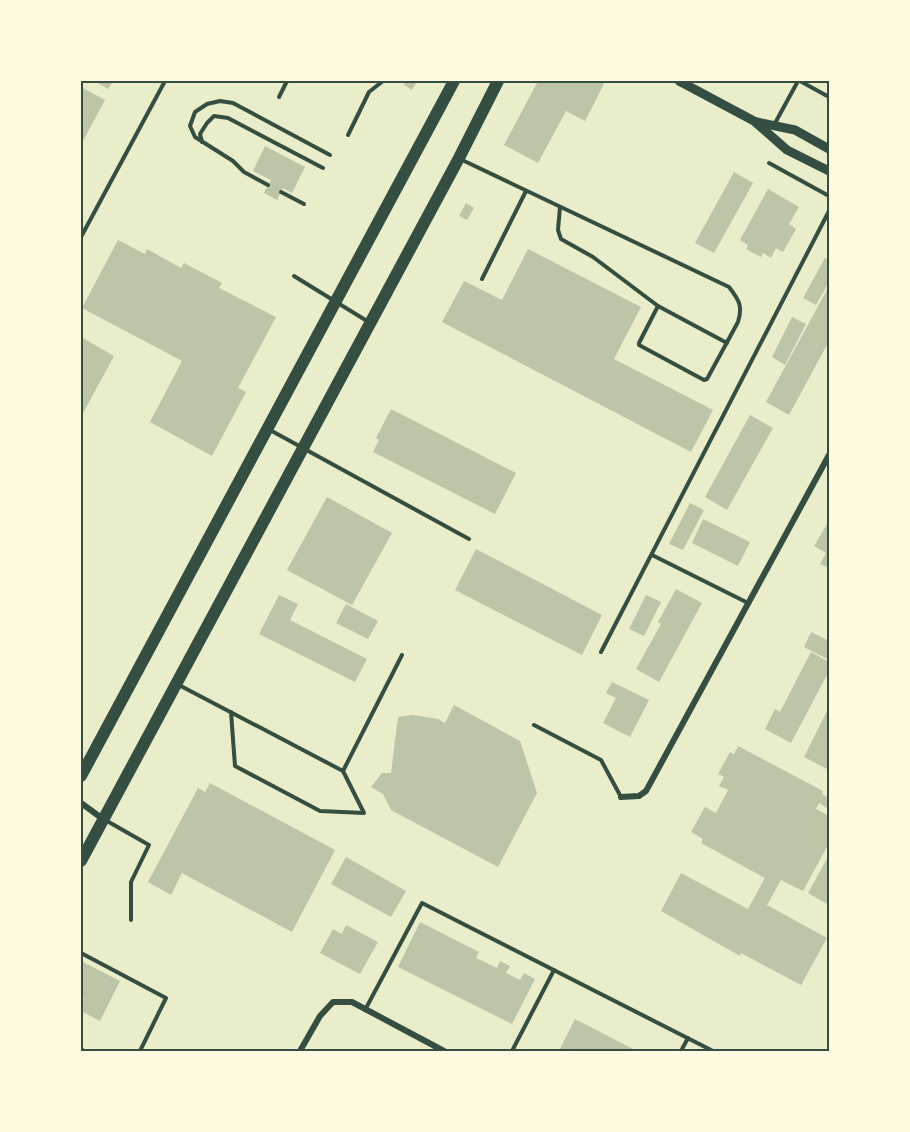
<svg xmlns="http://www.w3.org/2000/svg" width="910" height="1132" font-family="Rubik,sans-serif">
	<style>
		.building { fill: #bcc5a7 }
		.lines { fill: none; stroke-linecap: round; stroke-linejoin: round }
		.service { stroke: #344e41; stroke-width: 4 }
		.minor { stroke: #344e41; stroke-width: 6 }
		.tertiary { stroke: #344e41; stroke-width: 9 }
		.primary { stroke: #344e41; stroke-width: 12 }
		.neatline { fill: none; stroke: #344e41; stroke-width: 2 }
	</style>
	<rect width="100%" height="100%" fill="#e9edc9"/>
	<g class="building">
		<path d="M94 81H113L108 89Z"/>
		<path d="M406 81H417L412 90 404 85Z"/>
		<path d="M538 81H599L604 84 585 121 566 111 538 163 504 145Z"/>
		<path d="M81 87 105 100 83 141 81 140Z"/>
		<path d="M265 146 305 167 292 193 283 188 277 200 264 193 271 180 253 171Z"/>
		<path d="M734 172 753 183 714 253 695 243Z"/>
		<path d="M768 189 799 207 789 224 796 229 783 252 776 248 771 258 763 253 761 257 746 249 748 245 740 240Z"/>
		<path d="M466 203 474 208 467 220 459 216Z"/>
		<path d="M118 240 145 254 147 249 181 268 184 263 222 283 219 288 276 317 238 388 246 392 212 456 150 422 182 361 82 308Z"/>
		<path d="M528 249 641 307 614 359 713 410 691 452 442 322 464 281 502 300Z"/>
		<path d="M825 258 829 260V282L816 305 803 298Z"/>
		<path d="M829 286V341L789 415 766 402Z"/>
		<path d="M792 317 806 324 785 365 772 357Z"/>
		<path d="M81 337 114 356 81 417Z"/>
		<path d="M391 409 516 473 495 514 373 452 379 440 376 438Z"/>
		<path d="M750 415 773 428 727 510 705 497Z"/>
		<path d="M327 497 392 533 352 605 287 570Z"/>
		<path d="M690 503 704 510 683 550 669 544Z"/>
		<path d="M703 519 750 542 738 566 692 543Z"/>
		<path d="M829 521V568L820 564 826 553 814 546Z"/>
		<path d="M476 549 602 615 582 655 455 590Z"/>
		<path d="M676 589 702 603 659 682 636 669 661 624 658 622Z"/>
		<path d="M279 595 298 604 290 620 367 659 355 682 259 634Z"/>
		<path d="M646 595 661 602 644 636 629 629Z"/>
		<path d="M346 604 378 621 368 639 336 623Z"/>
		<path d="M811 632 829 641V660L804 647Z"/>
		<path d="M811 652 829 662V671L791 743 765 729 775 709 780 712Z"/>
		<path d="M612 682 649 700 630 737 603 723 616 698 606 693Z"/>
		<path d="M454 705 520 741 537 793 498 867 391 810 383 794 371 787 382 773H391L398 717 413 715 438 719 445 723Z"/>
		<path d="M829 707V765L827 769 804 757Z"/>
		<path d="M738 746 823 791 822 794 829 798V809L819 803 816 809 829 816V843L803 891 781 880 767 905 827 938 801 985 741 953 740 956 661 911 681 873 748 909 765 878 701 843 703 839 691 832 705 807 716 813 728 790 719 786 724 777 718 774 730 752 734 754Z"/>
		<path d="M210 783 335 850 292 932 182 873 171 895 148 882 198 788 205 792Z"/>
		<path d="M829 855V905L808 893Z"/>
		<path d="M346 857 406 891 391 917 331 884Z"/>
		<path d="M420 922 479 952 476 958 497 968 500 961 510 966 506 973 520 980 524 973 535 979 512 1024 398 967Z"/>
		<path d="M346 925 378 942 360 974 320 953 333 929 342 934Z"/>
		<path d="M81 961 120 981 100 1021 81 1011V1004L84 999 81 997Z"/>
		<path d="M575 1019 637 1051H559Z"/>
	</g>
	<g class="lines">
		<g class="service">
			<path d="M800 81 829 97"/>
			<path d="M279 97 287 81"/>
			<path d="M774 125 798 81"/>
			<path d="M348 135 369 92 383 81"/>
			<path d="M202 142 200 134 207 123 214 116 228 118 323 168"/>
			<path d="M460 159 729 287C739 300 743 306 738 322L707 379 704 380 639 345V343L658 306"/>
			<path d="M769 163 829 196"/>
			<path d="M268 185 244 172 233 161 195 137 190 126 195 112 207 104 220 101 233 103 330 155"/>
			<path d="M281 192 304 204"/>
			<path d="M560 207 558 230 561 239 593 257 658 306 727 343"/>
			<path d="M81 237 165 81"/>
			<path d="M294 276 367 321"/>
			<path d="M482 279 526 191"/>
			<path d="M270 430 469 539"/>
			<path d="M652 555 748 603"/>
			<path d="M601 652 829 211"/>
			<path d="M177 684 343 771 402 655"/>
			<path d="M231 712 235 766 320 811 364 813 343 771"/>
			<path d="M534 725 601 760 621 797"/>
			<path d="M107 821 149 845 131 882V920"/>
			<path d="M81 953 166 998 140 1051"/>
			<path d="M365 1010 422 903 713 1051"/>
			<path d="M512 1051 554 970"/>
			<path d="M681 1051 688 1038"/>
		</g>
		<g class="minor">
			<path d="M621 797 639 796 646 791 829 455"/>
			<path d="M81 803 103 819"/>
			<path d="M81 1050 82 1051"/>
			<path d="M300 1051 320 1016 333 1002H352L444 1051"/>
		</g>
		<g class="tertiary">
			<path d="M679 81 754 121 787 150 829 171"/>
			<path d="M757 122 795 130 829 149"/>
		</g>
		<g class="primary">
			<path d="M81 776 454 81"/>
			<path d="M81 861 459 158 498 81"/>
		</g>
	</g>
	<rect width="910" height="1132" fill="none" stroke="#fefae0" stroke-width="165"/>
	<rect x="82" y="82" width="746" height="968" class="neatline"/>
</svg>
